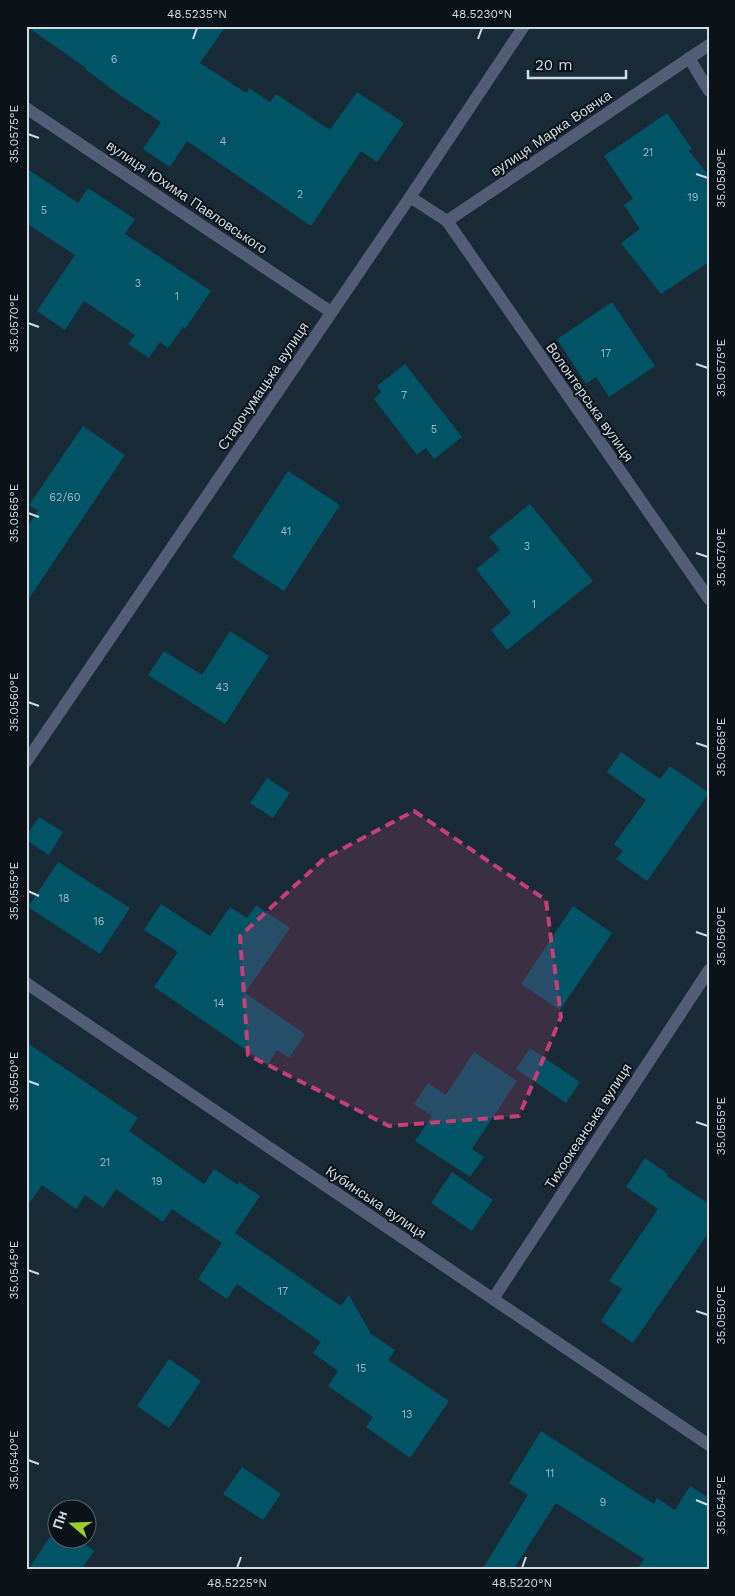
<svg xmlns="http://www.w3.org/2000/svg" width="735" height="1596" font-family="'Work Sans',sans-serif">
	<style>
		.building { fill: #015366 }
		.lines { fill: none; stroke-linecap: round; stroke-linejoin: round }
		.minor { stroke: #535d75; stroke-width: 12 }
		.marked { fill: #c53f76; fill-opacity: 0.2; stroke: #c53f76; stroke-width: 4; stroke-dasharray: 10 6; stroke-linejoin: round }
		.ticks { fill: none; stroke: #d0dae3; stroke-width: 2 }
		.labels { text-anchor: middle; stroke-width: 4; stroke-linejoin: round; paint-order: stroke }
		.number-label { font-size: 11px; fill: #9cb8c4 }
		.street-label { font-size: 14px; fill: #d0dae3; stroke: #0b1318 }
		.neatline { fill: none; stroke: #d0dae3; stroke-width: 2 }
		.ticks-label { font-size: 12px; text-anchor: middle; fill: #d0dae3 }
	</style>
	<rect width="100%" height="100%" fill="#1a2b38"/>
	<g class="building">
		<path d="M26 26H226L200 63 246 93 249 88 270 102 276 94 330 130 357 92 404 123 377 162 361 151 311 226 187 141 170 167 143 149 161 122 121 96 85 69 86 68Z"/>
		<path d="M667 113 692 149 689 151 709 176V262L661 294 621 243 640 229 624 205 633 199 604 156Z"/>
		<path d="M26 168 78 203 88 188 135 219 125 234 211 291 185 329 183 327 168 348 160 342 149 358 128 344 135 335 84 301 65 330 37 311 75 255 26 223Z"/>
		<path d="M612 302 655 366 609 397 596 377 586 384 557 339Z"/>
		<path d="M405 364 462 437 434 459 426 448 417 455 374 399 381 392 377 386Z"/>
		<path d="M83 426 125 455 26 603V529L38 511 29 505Z"/>
		<path d="M288 471 340 505 284 591 232 557Z"/>
		<path d="M530 504 593 581 507 650 491 630 511 613 476 569 500 550 489 537Z"/>
		<path d="M230 631 269 656 225 724 148 675 164 651 202 675Z"/>
		<path d="M621 752 660 779 670 766 709 793 647 881 616 859 623 851 614 844 646 800 607 772Z"/>
		<path d="M267 778 290 793 273 818 250 803Z"/>
		<path d="M39 817 63 832 49 855 26 840V836Z"/>
		<path d="M58 862 130 908 100 954 28 907Z"/>
		<path d="M161 904 210 936 230 907 247 918 256 905 290 928 245 993 305 1034 289 1058 277 1050 268 1065 154 987 178 952 144 930Z"/>
		<path d="M573 906 612 933 560 1010 521 984Z"/>
		<path d="M26 1042 138 1118 129 1131 204 1184 214 1169 238 1185 239 1182 260 1196 235 1233 341 1306 349 1295 371 1334 395 1350 388 1360 449 1401 410 1458 366 1427 373 1417 328 1386 338 1371 313 1353 321 1342 237 1284 227 1299 198 1279 222 1243 172 1209 163 1222 116 1189 103 1208 85 1195 76 1209 42 1185 26 1208Z"/>
		<path d="M530 1048 580 1082 566 1103 516 1069Z"/>
		<path d="M474 1052 517 1081 472 1149 484 1157 470 1177 415 1141 432 1116 414 1104 428 1083 446 1095Z"/>
		<path d="M645 1158 668 1174 667 1176 709 1204V1232L633 1343 601 1321 622 1289 609 1281 658 1209 626 1187Z"/>
		<path d="M452 1172 493 1200 472 1231 431 1203Z"/>
		<path d="M169 1359 201 1381 169 1428 137 1406Z"/>
		<path d="M541 1431 654 1504 657 1498 675 1510 690 1486 709 1498V1570H637L644 1559 556 1503 513 1570H482L528 1495 509 1483Z"/>
		<path d="M242 1467 281 1494 263 1520 223 1494Z"/>
		<path d="M49 1538H76L94 1551 81 1570H28Z"/>
	</g>
	<g class="lines">
		<g class="minor">
			<path d="M689 58 709 91"/>
			<path d="M26 108 331 312"/>
			<path d="M410 197 447 221 709 45"/>
			<path d="M447 221 709 599"/>
			<path d="M26 762 410 197 524 26"/>
			<path d="M26 983 709 1445"/>
			<path d="M493 1299 709 970"/>
		</g>
	</g>
	<path class="marked" d="M414 811 546 900 561 1017 519 1116 389 1126 248 1055 240 936 325 858Z"/>
	<path class="ticks" d="M193 39 197 28M478 39 482 28M28 134 39 138M696 174 708 178M28 323 39 327M696 364 708 368M28 513 39 517M696 553 708 557M28 702 39 706M696 743 708 747M28 891 39 896M696 932 708 936M28 1081 39 1085M696 1122 708 1126M28 1270 39 1274M696 1311 708 1315M28 1460 39 1464M696 1500 708 1505M237 1568 241 1557M522 1568 526 1557"/>
	<g class="labels">
		<g class="number-label">
			<text x="114" y="63">6</text>
			<text x="223" y="145">4</text>
			<text x="648" y="156">21</text>
			<text x="300" y="198">2</text>
			<text x="693" y="201">19</text>
			<text x="44" y="214">5</text>
			<text x="138" y="287">3</text>
			<text x="177" y="300">1</text>
			<text x="606" y="357">17</text>
			<text x="404" y="399">7</text>
			<text x="434" y="433">5</text>
			<text x="65" y="501">62/60</text>
			<text x="286" y="535">41</text>
			<text x="527" y="550">3</text>
			<text x="534" y="608">1</text>
			<text x="222" y="691">43</text>
			<text x="64" y="902">18</text>
			<text x="99" y="925">16</text>
			<text x="219" y="1007">14</text>
			<text x="105" y="1166">21</text>
			<text x="157" y="1185">19</text>
			<text x="283" y="1295">17</text>
			<text x="361" y="1372">15</text>
			<text x="407" y="1418">13</text>
			<text x="550" y="1477">11</text>
			<text x="603" y="1506">9</text>
		</g>
		<g class="street-label">
			<text transform="translate(551 133) rotate(-34)" y="5">вулиця Марка Вовчка</text>
			<text transform="translate(187 197) rotate(34)" y="5">вулиця Юхима Павловського</text>
			<text transform="translate(263 386) rotate(-56)" y="5">Старочумацька вулиця</text>
			<text transform="translate(590 402) rotate(55)" y="5">Волонтерська вулиця</text>
			<text transform="translate(588 1126) rotate(-57)" y="5">Тихоокеанська вулиця</text>
			<text transform="translate(376 1202) rotate(34)" y="5">Кубинська вулиця</text>
		</g>
	</g>
	<rect width="735" height="1596" fill="none" stroke="#0b1318" stroke-width="55"/>
	<g transform="translate(72 1524) rotate(289)"><circle r="24" fill="#0b1318" stroke="#5a6369"/>
	<path d="M0-4L9 19L0 12L-9 19Z" fill="#9cca31"/>
	<text y="-8" font-size="14" font-weight="bold" text-anchor="middle" fill="#d0dae3">Пн</text>
	</g>
	<path d="M528 70v8h98v-8" fill="none" stroke="#d0dae3" stroke-width="2.5"/>
	<text x="535" y="70" font-size="15" fill="#d0dae3" stroke="#0b1318" stroke-width="4" paint-order="stroke">20 m</text>
	<rect x="28" y="28" width="680" height="1540" class="neatline"/>
	<g class="ticks-label">
		<text x="197" y="18">48.5235°N</text>
		<text x="482" y="18">48.5230°N</text>
		<text transform="translate(14 134) rotate(-90)" y="4">35.0575°E</text>
		<text transform="translate(721 178) rotate(-90)" y="4">35.0580°E</text>
		<text transform="translate(14 323) rotate(-90)" y="4">35.0570°E</text>
		<text transform="translate(721 368) rotate(-90)" y="4">35.0575°E</text>
		<text transform="translate(14 513) rotate(-90)" y="4">35.0565°E</text>
		<text transform="translate(721 557) rotate(-90)" y="4">35.0570°E</text>
		<text transform="translate(14 702) rotate(-90)" y="4">35.0560°E</text>
		<text transform="translate(721 747) rotate(-90)" y="4">35.0565°E</text>
		<text transform="translate(14 891) rotate(-90)" y="4">35.0555°E</text>
		<text transform="translate(721 936) rotate(-90)" y="4">35.0560°E</text>
		<text transform="translate(14 1081) rotate(-90)" y="4">35.0550°E</text>
		<text transform="translate(721 1126) rotate(-90)" y="4">35.0555°E</text>
		<text transform="translate(14 1270) rotate(-90)" y="4">35.0545°E</text>
		<text transform="translate(721 1315) rotate(-90)" y="4">35.0550°E</text>
		<text transform="translate(14 1460) rotate(-90)" y="4">35.0540°E</text>
		<text transform="translate(721 1505) rotate(-90)" y="4">35.0545°E</text>
		<text x="237" y="1587">48.5225°N</text>
		<text x="522" y="1587">48.5220°N</text>
	</g>
</svg>
